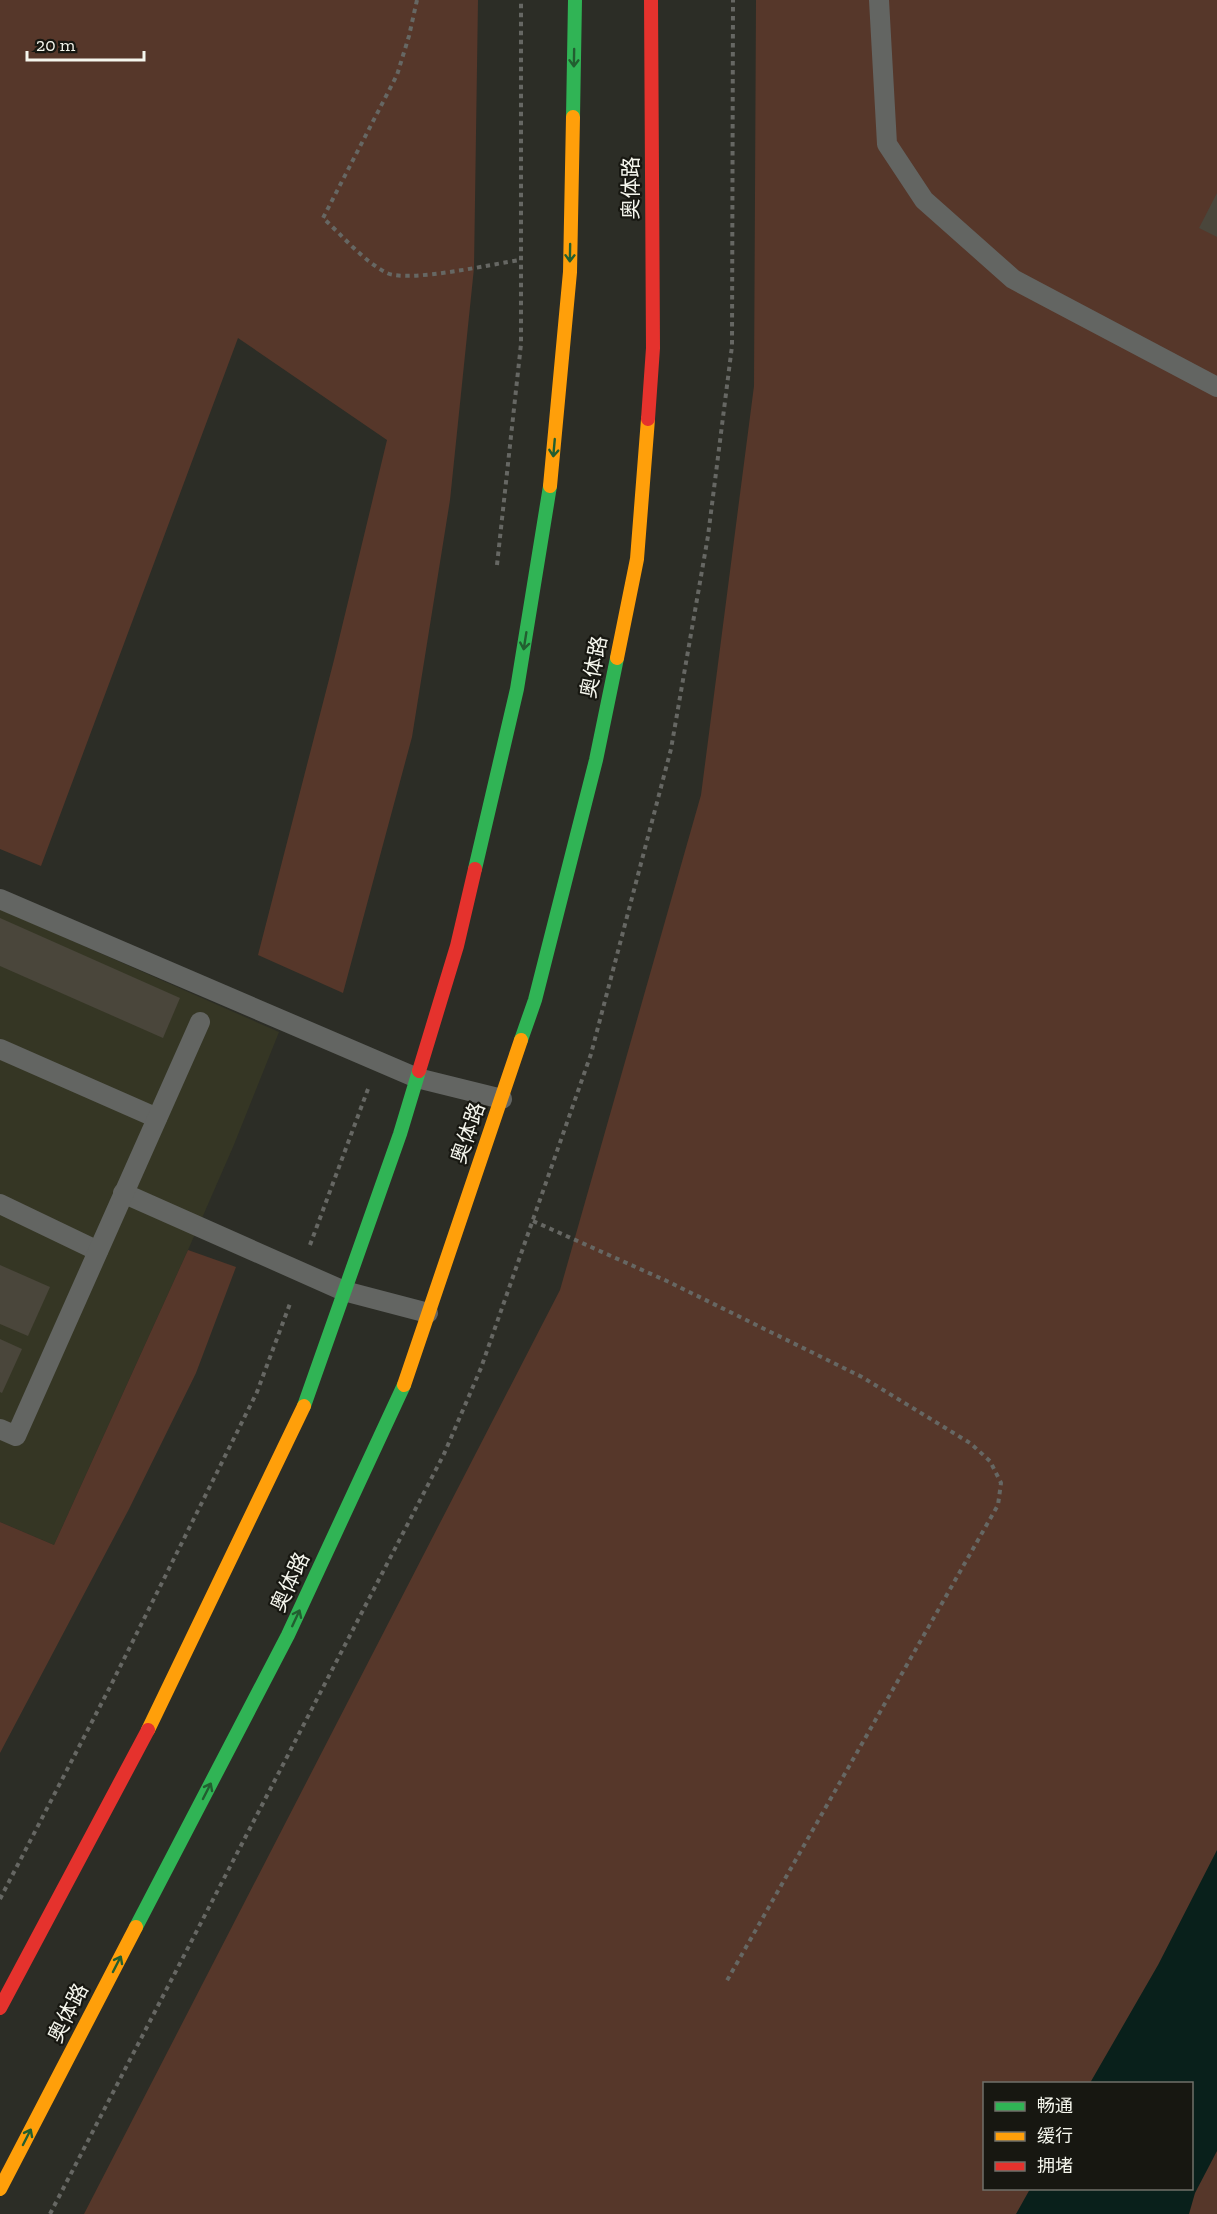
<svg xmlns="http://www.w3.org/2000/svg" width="1217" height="2214" font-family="'Zilla Slab','Noto Sans SC',serif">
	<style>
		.built { fill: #353624 }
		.green { fill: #56372a; fill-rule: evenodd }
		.water { fill: #09201b }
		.building { fill: #4a463b }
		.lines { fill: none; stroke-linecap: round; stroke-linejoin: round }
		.path { stroke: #666763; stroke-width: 4; stroke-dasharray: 4.5 4.5; stroke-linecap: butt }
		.lane { stroke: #636562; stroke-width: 20 }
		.fast { stroke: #30b455; stroke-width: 14 }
		.slow { stroke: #ff9f0a; stroke-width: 14 }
		.jam { stroke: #e5322d; stroke-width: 14 }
		.oneway { stroke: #225e30 }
		.labels { text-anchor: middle; stroke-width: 4.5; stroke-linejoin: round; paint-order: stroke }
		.street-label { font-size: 21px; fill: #f5f6ed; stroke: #171711 }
	</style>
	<rect width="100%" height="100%" fill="#2c2d26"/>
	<path class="built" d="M0 909 279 1032 233 1147 188 1250 54 1545 0 1522Z"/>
	<g class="green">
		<path d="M0 0H478L474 268 450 500 412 737 343 993 258 955 334 660 387 440 238 338 41 866 0 849Z"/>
		<path d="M756 0H1217V2214H84L560 1290 701 795 754 386ZM984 2084H1192V2188H984Z"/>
		<path d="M188 1250 236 1267 196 1373 129 1509 0 1753V1522L54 1545Z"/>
	</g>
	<path class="water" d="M1217 1850V2151L1195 2193 1189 2214H1016L1030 2189 1192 2188V2084L1090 2083 1158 1965Z"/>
	<g class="building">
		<path d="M1217 193V237L1199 228Z"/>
		<path d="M0 918 180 998 163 1038 0 966Z"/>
		<path d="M0 1265 50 1287 28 1336 0 1324Z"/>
		<path d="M0 1339 22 1349 2 1393 0 1392Z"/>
	</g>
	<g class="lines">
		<g class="path">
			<path d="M417 0 409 36 397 75 323 218C342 235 363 261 387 273 408 283 493 264 520 260"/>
			<path d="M497 565 521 344V0"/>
			<path d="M533 1221 669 1282 862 1377 970 1443 990 1461 1001 1483 998 1505 725 1984"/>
			<path d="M310 1245 368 1089"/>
			<path d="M0 1899 110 1687 257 1392 291 1301"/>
			<path d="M50 2214 444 1454 481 1368 591 1054 671 749 708 536 732 346 733 0"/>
		</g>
		<g class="lane">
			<path d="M879 0 887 144 924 200 1013 279 1217 387"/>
			<path d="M0 899 417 1078 502 1099"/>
			<path d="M0 1049 157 1118"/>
			<path d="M123 1193 344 1291 428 1313"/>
			<path d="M0 1204 98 1251"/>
			<path d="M0 1429 16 1436 200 1022"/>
		</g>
		<g class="fast">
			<path d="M573 117 575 0"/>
			<path d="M475 869 517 689 550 486"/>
			<path d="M521 1040 535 1000 596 760 617 658"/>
			<path d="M304 1406 400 1134 419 1071"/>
			<path d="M136 1927 288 1635 404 1385"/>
		</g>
		<g class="slow">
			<path d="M550 486 570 272 573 117"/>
			<path d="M617 658 637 559 648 419"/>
			<path d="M404 1385 521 1040"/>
			<path d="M148 1730 304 1406"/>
			<path d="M0 2189 136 1927"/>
		</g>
		<g class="jam">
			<path d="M648 419 653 348 651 0"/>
			<path d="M419 1071 457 946 475 869"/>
			<path d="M0 2008 148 1730"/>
		</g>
	</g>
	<defs><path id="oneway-shaft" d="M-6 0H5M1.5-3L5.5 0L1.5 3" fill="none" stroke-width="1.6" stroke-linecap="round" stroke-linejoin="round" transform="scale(1.5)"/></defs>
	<g class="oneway">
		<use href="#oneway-shaft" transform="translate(574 58) rotate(91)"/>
		<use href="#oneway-shaft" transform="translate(570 253) rotate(91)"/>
		<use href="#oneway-shaft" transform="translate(554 448) rotate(95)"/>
		<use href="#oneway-shaft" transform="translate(525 641) rotate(99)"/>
		<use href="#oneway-shaft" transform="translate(296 1618) rotate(-65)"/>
		<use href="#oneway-shaft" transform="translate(207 1791) rotate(-63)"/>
		<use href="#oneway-shaft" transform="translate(117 1964) rotate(-63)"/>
		<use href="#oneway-shaft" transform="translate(27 2137) rotate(-63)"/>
	</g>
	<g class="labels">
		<g class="street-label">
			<text transform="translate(631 188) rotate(-90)" y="7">奥体路</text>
			<text transform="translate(594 667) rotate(-79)" y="7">奥体路</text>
			<text transform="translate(468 1133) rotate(-71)" y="7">奥体路</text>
			<text transform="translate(290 1582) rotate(-65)" y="7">奥体路</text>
			<text transform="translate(68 2013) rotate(-63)" y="7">奥体路</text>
		</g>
	</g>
	<rect x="983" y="2082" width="210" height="108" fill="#171711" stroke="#707069" stroke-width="1.5"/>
	<rect x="995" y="2102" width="30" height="9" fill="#30b455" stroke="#707069" stroke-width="1.5"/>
	<text x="1037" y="2112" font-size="18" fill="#f5f6ed">畅通</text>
	<rect x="995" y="2132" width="30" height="9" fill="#ff9f0a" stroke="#707069" stroke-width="1.5"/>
	<text x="1037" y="2142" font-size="18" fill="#f5f6ed">缓行</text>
	<rect x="995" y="2162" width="30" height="9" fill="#e5322d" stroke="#707069" stroke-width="1.5"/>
	<text x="1037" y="2172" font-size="18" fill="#f5f6ed">拥堵</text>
	<path d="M27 51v9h117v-9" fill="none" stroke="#f5f6ed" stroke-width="3"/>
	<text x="36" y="51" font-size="18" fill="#f5f6ed" stroke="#171711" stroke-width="4.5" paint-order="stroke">20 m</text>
</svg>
